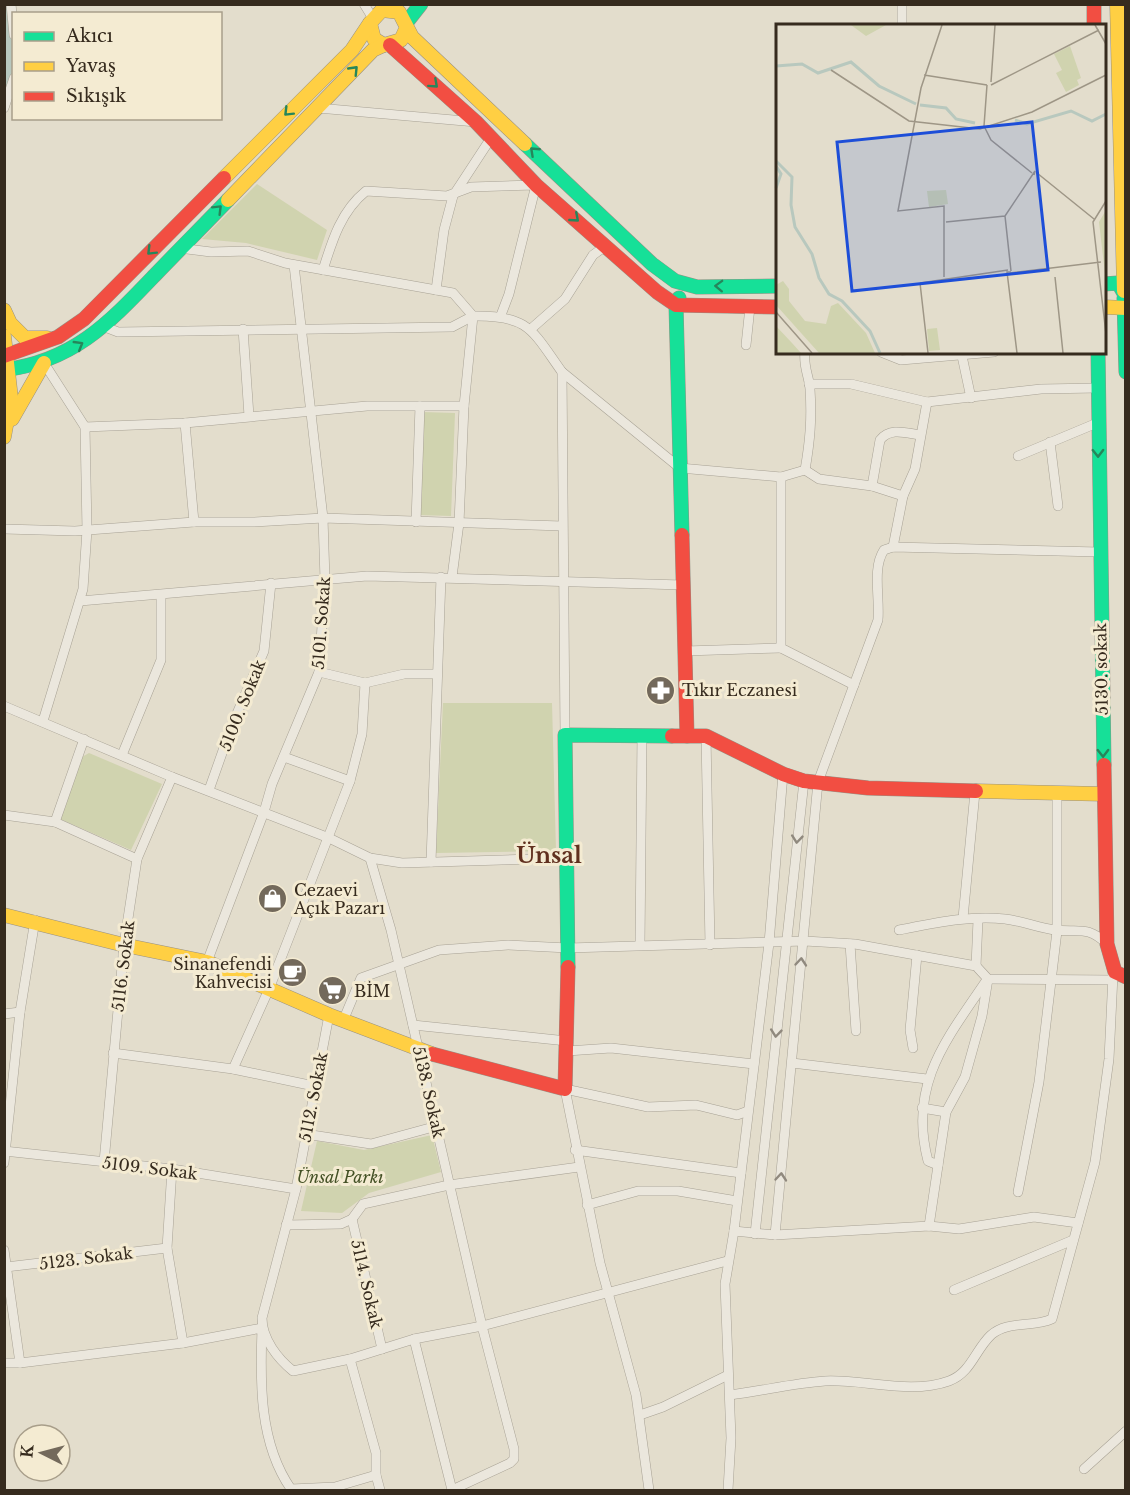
<svg xmlns="http://www.w3.org/2000/svg" width="1130" height="1495" font-family="'Libre Baskerville',serif">
	<style>
		.green { fill: #d0d3af }
		.lines { fill: none; stroke-linecap: round; stroke-linejoin: round }
		.canal { stroke: #b8c8be; stroke-width: 9 }
		.street-casing { stroke: #a8a295; stroke-width: 10 }
		.fast-casing { stroke: #989185; stroke-width: 15 }
		.slow-casing { stroke: #989185; stroke-width: 15 }
		.jam-casing { stroke: #989185; stroke-width: 15 }
		.street { stroke: #ebe7dd; stroke-width: 9 }
		.fast { stroke: #16e098; stroke-width: 14 }
		.slow { stroke: #ffcf43; stroke-width: 14 }
		.jam { stroke: #f24e42; stroke-width: 14 }
		.oneway { stroke: #26865b }
		.oneway2 { stroke: #90897e }
		.labels { text-anchor: middle; stroke-width: 6; stroke-linejoin: round; paint-order: stroke }
		.street-label { font-size: 16px; fill: #362b1e; stroke: #f4ebd2 }
		.poi-label { font-size: 16px; fill: #362b1e; stroke: #f4ebd2; text-anchor: start }
		.park-label { font-size: 16px; font-style: italic; fill: #445125; stroke: #f4ebd2 }
		.district-label { font-size: 22px; font-weight: bold; fill: #61301f; stroke: #f4ebd2 }
		.inset-river { fill: none; stroke: #b8c8be; stroke-width: 3 }
		.inset-road { fill: none; stroke: #9e9686; stroke-width: 1.5 }
		.view { fill: #1d4ed8; fill-opacity: 0.15; stroke: #1d4ed8; stroke-width: 3 }
		.inset-edge { fill: none; stroke: #362b1e; stroke-width: 3 }
	</style>
	<rect width="100%" height="100%" fill="#e3ddcc"/>
	<g class="green">
		<path d="M257 184 327 230 317 260 246 243 202 239Z"/>
		<path d="M422 412 455 413 451 516 418 515Z"/>
		<path d="M443 703H552L556 851 436 853Z"/>
		<path d="M89 753 162 784 131 850 60 819 82 757Z"/>
		<path d="M432 1135 441 1172 369 1193 342 1213 301 1211 317 1141 364 1150Z"/>
	</g>
	<g class="lines">
		<path class="canal" d="M6 4 9 83 7 90"/>
		<defs>
			<g id="street">
				<path d="M11 4 14 35"/>
				<path d="M364 4 372 17"/>
				<path d="M902 26V4"/>
				<path d="M4 108 14 78"/>
				<path d="M318 108 476 122"/>
				<path d="M179 248 211 252 248 251 285 263 453 293 473 316C529 315 532 330 562 372L565 735"/>
				<path d="M323 270C332 241 341 211 366 191L447 196 471 187 536 185 509 294 501 315"/>
				<path d="M436 290 444 230 453 196 491 138"/>
				<path d="M105 327 118 332 452 327 473 316"/>
				<path d="M532 328 565 299 593 255 607 245"/>
				<path d="M243 329 249 416"/>
				<path d="M746 345 750 307"/>
				<path d="M881 352 901 360 994 352"/>
				<path d="M962 356 971 398"/>
				<path d="M562 372 680 468 781 477 805 470C810 441 812 419 810 389 809 376 803 366 805 352"/>
				<path d="M809 384H851L927 402 1041 389 1097 388"/>
				<path d="M185 423 194 522"/>
				<path d="M85 427 185 423 367 406H464"/>
				<path d="M1050 442 1058 506"/>
				<path d="M1018 456 1097 423"/>
				<path d="M805 470 819 479 872 486 903 496"/>
				<path d="M781 477V648L854 685"/>
				<path d="M872 486 880 440C890 427 906 433 920 435"/>
				<path d="M416 522 420 406"/>
				<path d="M4 529 75 531 194 522H254L323 518 562 526"/>
				<path d="M893 547 903 496 915 469 927 402"/>
				<path d="M452 577 459 523 464 406 473 316"/>
				<path d="M80 601 367 576 683 585"/>
				<path d="M685 651 781 648"/>
				<path d="M319 672 365 683 404 674H436"/>
				<path d="M4 706 172 777 329 838 370 858 402 863 567 858"/>
				<path d="M43 721 83 589 87 530 85 427 44 363"/>
				<path d="M706 736 710 945"/>
				<path d="M122 755 161 660V596"/>
				<path d="M284 757 350 781"/>
				<path d="M209 790 232 725 264 651 271 583"/>
				<path d="M4 815 55 822 137 859"/>
				<path d="M55 822 84 739"/>
				<path d="M370 858 391 930 482 1326 514 1449V1459L510 1463 452 1490 414 1339"/>
				<path d="M431 862 441 577"/>
				<path d="M963 918 975 792"/>
				<path d="M899 930C935 923 970 915 1005 919 1022 921 1039 928 1055 930 1079 933 1087 925 1107 944"/>
				<path d="M850 944 856 1031"/>
				<path d="M640 945 642 734"/>
				<path d="M207 962 264 812 272 784 319 672 325 580 323 518 294 265"/>
				<path d="M976 966 978 920"/>
				<path d="M4 1014 20 1012"/>
				<path d="M329 1015 296 1189 262 1318C262 1339 278 1359 293 1371L350 1359 414 1339 482 1326 727 1261"/>
				<path d="M343 1021 361 978 439 950 508 945 568 948 805 941 855 944 976 966 988 979 1113 980"/>
				<path d="M413 1025 567 1041"/>
				<path d="M913 1048 910 1030 917 955"/>
				<path d="M567 1051 611 1048 754 1064"/>
				<path d="M113 1053 233 1069 314 1086"/>
				<path d="M792 1063 927 1079"/>
				<path d="M233 1069 269 989 350 781 362 734 365 683"/>
				<path d="M922 1108 946 1112"/>
				<path d="M305 1134 371 1144 437 1126"/>
				<path d="M575 1150 741 1173"/>
				<path d="M4 1151 172 1169 296 1189"/>
				<path d="M104 1162 124 945 137 859 172 777"/>
				<path d="M4 1163 20 1012 35 920"/>
				<path d="M938 1165 928 1161C908 1085 946 1040 986 981"/>
				<path d="M172 1169 167 1248 183 1343"/>
				<path d="M1018 1192 1039 1082 1057 931V793"/>
				<path d="M587 1205 638 1191H678L737 1201"/>
				<path d="M352 1219 382 1349"/>
				<path d="M286 1225 341 1224 352 1219 363 1204 449 1185 579 1167"/>
				<path d="M929 1226 946 1112 965 1077 982 1016 988 979"/>
				<path d="M734 1231 775 1235 929 1226 959 1229 1034 1217 1078 1223"/>
				<path d="M755 1234 804 781"/>
				<path d="M775 1235 818 782 878 620C880 597 872 568 884 550L893 547 1099 552"/>
				<path d="M4 1250 20 1363"/>
				<path d="M6 1267 167 1248"/>
				<path d="M954 1290 1073 1240"/>
				<path d="M350 1359 376 1453V1475L380 1490"/>
				<path d="M4 1363H20L183 1343 262 1328C260 1382 259 1443 291 1489L335 1487 376 1475"/>
				<path d="M730 1395C762 1391 794 1383 825 1381 865 1379 910 1395 949 1381 971 1373 975 1350 991 1335 1008 1320 1032 1328 1052 1319L1095 1162 1109 1059 1113 975"/>
				<path d="M640 1415 663 1407 728 1375"/>
				<path d="M1084 1469 1126 1431"/>
				<path d="M649 1490 636 1395 600 1263 565 1089 648 1107 696 1105 737 1115 748 1111"/>
				<path d="M728 1490 731 1438 725 1284 734 1231 769 943 783 774"/>
			</g>
			<g id="fast">
				<path d="M406 23 421 4"/>
				<path d="M525 144 652 264 675 281 697 287 778 286"/>
				<path d="M1104 284 1118 283 1125 295"/>
				<path d="M679 298 676 305 682 535"/>
				<path d="M1124 298 1126 372"/>
				<path d="M1098 352 1104 765"/>
				<path d="M4 370C74 361 109 323 155 275 179 250 204 225 228 200"/>
				<path d="M568 967 565 735 672 736"/>
			</g>
			<g id="slow">
				<path d="M1117 4 1124 291"/>
				<path d="M406 29 401 40 384 45 374 39 370 23 382 10 399 12 412 37 525 144"/>
				<path d="M224 178 352 50 370 23"/>
				<path d="M228 200 373 50 384 45"/>
				<path d="M1104 307 1126 308"/>
				<path d="M4 310 10 323 25 338H47"/>
				<path d="M4 336 11 398 4 437"/>
				<path d="M12 419 44 363"/>
				<path d="M976 791 1104 794"/>
				<path d="M4 915 124 945 207 962 329 1015 432 1054"/>
			</g>
			<g id="jam">
				<path d="M1094 4V26"/>
				<path d="M390 45 476 122 536 185 657 292 676 305 778 307"/>
				<path d="M4 356 58 337 84 319 224 178"/>
				<path d="M682 535 687 736"/>
				<path d="M672 736H706L783 774 804 781 868 788 976 791"/>
				<path d="M1104 765 1107 944 1115 972 1126 977"/>
				<path d="M432 1054 565 1089 568 967"/>
			</g>
		</defs>
		<use href="#street" class="street-casing"/>
		<use href="#fast" class="fast-casing"/>
		<use href="#slow" class="slow-casing"/>
		<use href="#jam" class="jam-casing"/>
		<use href="#street" class="street"/>
		<use href="#fast" class="fast"/>
		<use href="#slow" class="slow"/>
		<use href="#jam" class="jam"/>
	</g>
	<defs><path id="oneway-chevron" d="M-2-3.5L2.5 0L-2 3.5" fill="none" stroke-width="1.6" stroke-linecap="round" stroke-linejoin="round" transform="scale(1.5)"/></defs>
	<g class="oneway">
		<use href="#oneway-chevron" transform="translate(354 70) rotate(-46)"/>
		<use href="#oneway-chevron" transform="translate(434 84) rotate(42)"/>
		<use href="#oneway-chevron" transform="translate(288 112) rotate(135)"/>
		<use href="#oneway-chevron" transform="translate(534 151) rotate(-137)"/>
		<use href="#oneway-chevron" transform="translate(218 209) rotate(-45)"/>
		<use href="#oneway-chevron" transform="translate(575 218) rotate(41)"/>
		<use href="#oneway-chevron" transform="translate(151 251) rotate(135)"/>
		<use href="#oneway-chevron" transform="translate(719 286) rotate(-178)"/>
		<use href="#oneway-chevron" transform="translate(79 345) rotate(-31)"/>
		<use href="#oneway-chevron" transform="translate(1098 453) rotate(89)"/>
		<use href="#oneway-chevron" transform="translate(1103 753) rotate(89)"/>
	</g>
	<g class="oneway2">
		<use href="#oneway-chevron" transform="translate(797 839) rotate(96)"/>
		<use href="#oneway-chevron" transform="translate(801 962) rotate(-85)"/>
		<use href="#oneway-chevron" transform="translate(776 1033) rotate(96)"/>
		<use href="#oneway-chevron" transform="translate(781 1177) rotate(-85)"/>
	</g>
	<defs>
		<symbol id="pharmacy-disc" viewBox="-11 -11 22 22"><circle r="9.5" fill="#73695b" stroke="#f4ebd2"/><path d="M-2-6h4v4h4v4h-4v4h-4v-4h-4v-4h4Z" fill="#fff"/></symbol>
		<symbol id="shop-disc" viewBox="-11 -11 22 22"><circle r="9.5" fill="#73695b" stroke="#f4ebd2"/><path d="M-5-2.5h2.3a2.7 3.5 0 0 1 5.4 0H5L5.5 6h-11ZM-1.5-2.5h3a1.5 2.3 0 0 0-3 0Z" fill="#fff"/></symbol>
		<symbol id="cafe-disc" viewBox="-11 -11 22 22"><circle r="9.5" fill="#73695b" stroke="#f4ebd2"/><path d="M-5.5-4.5H6V0H3Q3 3.5 0 3.5H-2.5Q-5.5 3.5-5.5 0ZM3-3.2v2h1.7v-2ZM-6 4.5H4V6H-6Z" fill="#fff"/></symbol>
		<symbol id="supermarket-disc" viewBox="-11 -11 22 22"><circle r="9.5" fill="#73695b" stroke="#f4ebd2"/><path d="M-6-5.5h2.5l.6 2H6L4.5 2H-2.5L-4.4-4H-6ZM-1.5 3.2a1.3 1.3 0 1 0 .1 0ZM3 3.2a1.3 1.3 0 1 0 .1 0Z" fill="#fff"/></symbol>
	</defs>
	<g fill-rule="evenodd">
		<use href="#pharmacy-disc" x="644" y="674" width="33" height="33"/>
		<use href="#shop-disc" x="256" y="882" width="33" height="33"/>
		<use href="#cafe-disc" x="276" y="956" width="33" height="33"/>
		<use href="#supermarket-disc" x="316" y="974" width="33" height="33"/>
	</g>
	<g class="labels">
		<g class="street-label">
			<text transform="translate(321 623) rotate(-86)" y="6">5101. Sokak</text>
			<text transform="translate(1101 669) rotate(-91)" y="6">5130. sokak</text>
			<text transform="translate(242 705) rotate(-68)" y="6">5100. Sokak</text>
			<text transform="translate(123 966) rotate(-83)" y="6">5116. Sokak</text>
			<text transform="translate(429 1092) rotate(77)" y="6">5138. Sokak</text>
			<text transform="translate(313 1097) rotate(-79)" y="6">5112. Sokak</text>
			<text transform="translate(150 1168) rotate(7)" y="6">5109. Sokak</text>
			<text transform="translate(86 1258) rotate(-7)" y="6">5123. Sokak</text>
			<text transform="translate(367 1284) rotate(77)" y="6">5114. Sokak</text>
		</g>
		<g class="poi-label">
			<text x="682" y="696">Tıkır Eczanesi</text>
			<text x="294" y="896">Cezaevi<tspan x="294" dy="18">Açık Pazarı</tspan></text>
			<text x="272" y="970" text-anchor="end">Sinanefendi<tspan x="272" dy="18">Kahvecisi</tspan></text>
			<text x="354" y="997">BİM</text>
		</g>
		<g class="park-label">
			<text x="340" y="1183">Ünsal Parkı</text>
		</g>
		<g class="district-label">
			<text x="549" y="863">Ünsal</text>
		</g>
	</g>
	<g transform="translate(776 24)">
		<rect width="330" height="330" fill="#e3ddcc"/>
		<path d="M75 1H110L90 12ZM294 22 305 54 301 56 303 61 290 68 280 49 286 46 278 30ZM170 166 172 180 153 183 151 167ZM330 186V258L323 198ZM7 257 13 265V277L29 297 50 300 55 282 62 279 90 309 99 329H43L0 281V261ZM0 302 16 319 25 329H0ZM161 304 164 326 153 327 151 305Z" fill="#d0d3af"/>
		<path class="inset-river" d="M0 42 26 40 42 49 75 38 103 62 140 80M144 81 170 84 180 95 199 99M239 96 251 100 295 87 316 97 330 90M0 137 16 153 15 181 19 203 36 230 43 254 53 270 66 277 94 307 104 329M0 142 5 150 0 164"/>
		<path class="inset-road" d="M166 1 145 64 122 187 168 182V253M319 1 330 20M55 46 133 97 204 105 256 88 330 51M148 51 211 61M215 58 219 1M215 61 323 6M208 102 211 61M208 102 215 116 256 149M261 149 318 195M330 177 317 198 330 310M170 198 229 192M235 247 229 192 259 147 258 151M235 248H231L241 329M234 249 325 238M279 253 287 329M144 259 152 329M144 259 232 246M0 288 36 329"/>
		<path class="view" d="M256 98 272 246 76 267 61 118Z"/>
		<rect width="330" height="330" class="inset-edge"/>
	</g>
	<rect width="1130" height="1495" fill="none" stroke="#362b1e" stroke-width="12"/>
	<rect x="12" y="12" width="210" height="108" fill="#f4ebd2" stroke="#a89e8a" stroke-width="1.5"/>
	<rect x="24" y="32" width="30" height="9" fill="#16e098" stroke="#a89e8a" stroke-width="1.5"/>
	<text x="66" y="42" font-size="18" fill="#362b1e">Akıcı</text>
	<rect x="24" y="62" width="30" height="9" fill="#ffcf43" stroke="#a89e8a" stroke-width="1.5"/>
	<text x="66" y="72" font-size="18" fill="#362b1e">Yavaş</text>
	<rect x="24" y="92" width="30" height="9" fill="#f24e42" stroke="#a89e8a" stroke-width="1.5"/>
	<text x="66" y="102" font-size="18" fill="#362b1e">Sıkışık</text>
	<g transform="translate(42 1453) rotate(276)"><circle r="28" fill="#f4ebd2" stroke="#a89e8a" stroke-width="1.5"/>
	<path d="M0-4.5L10 22L0 15L-10 22Z" fill="#73695b"/>
	<text y="-9" font-size="16" font-weight="bold" text-anchor="middle" fill="#362b1e">K</text>
	</g>
</svg>
